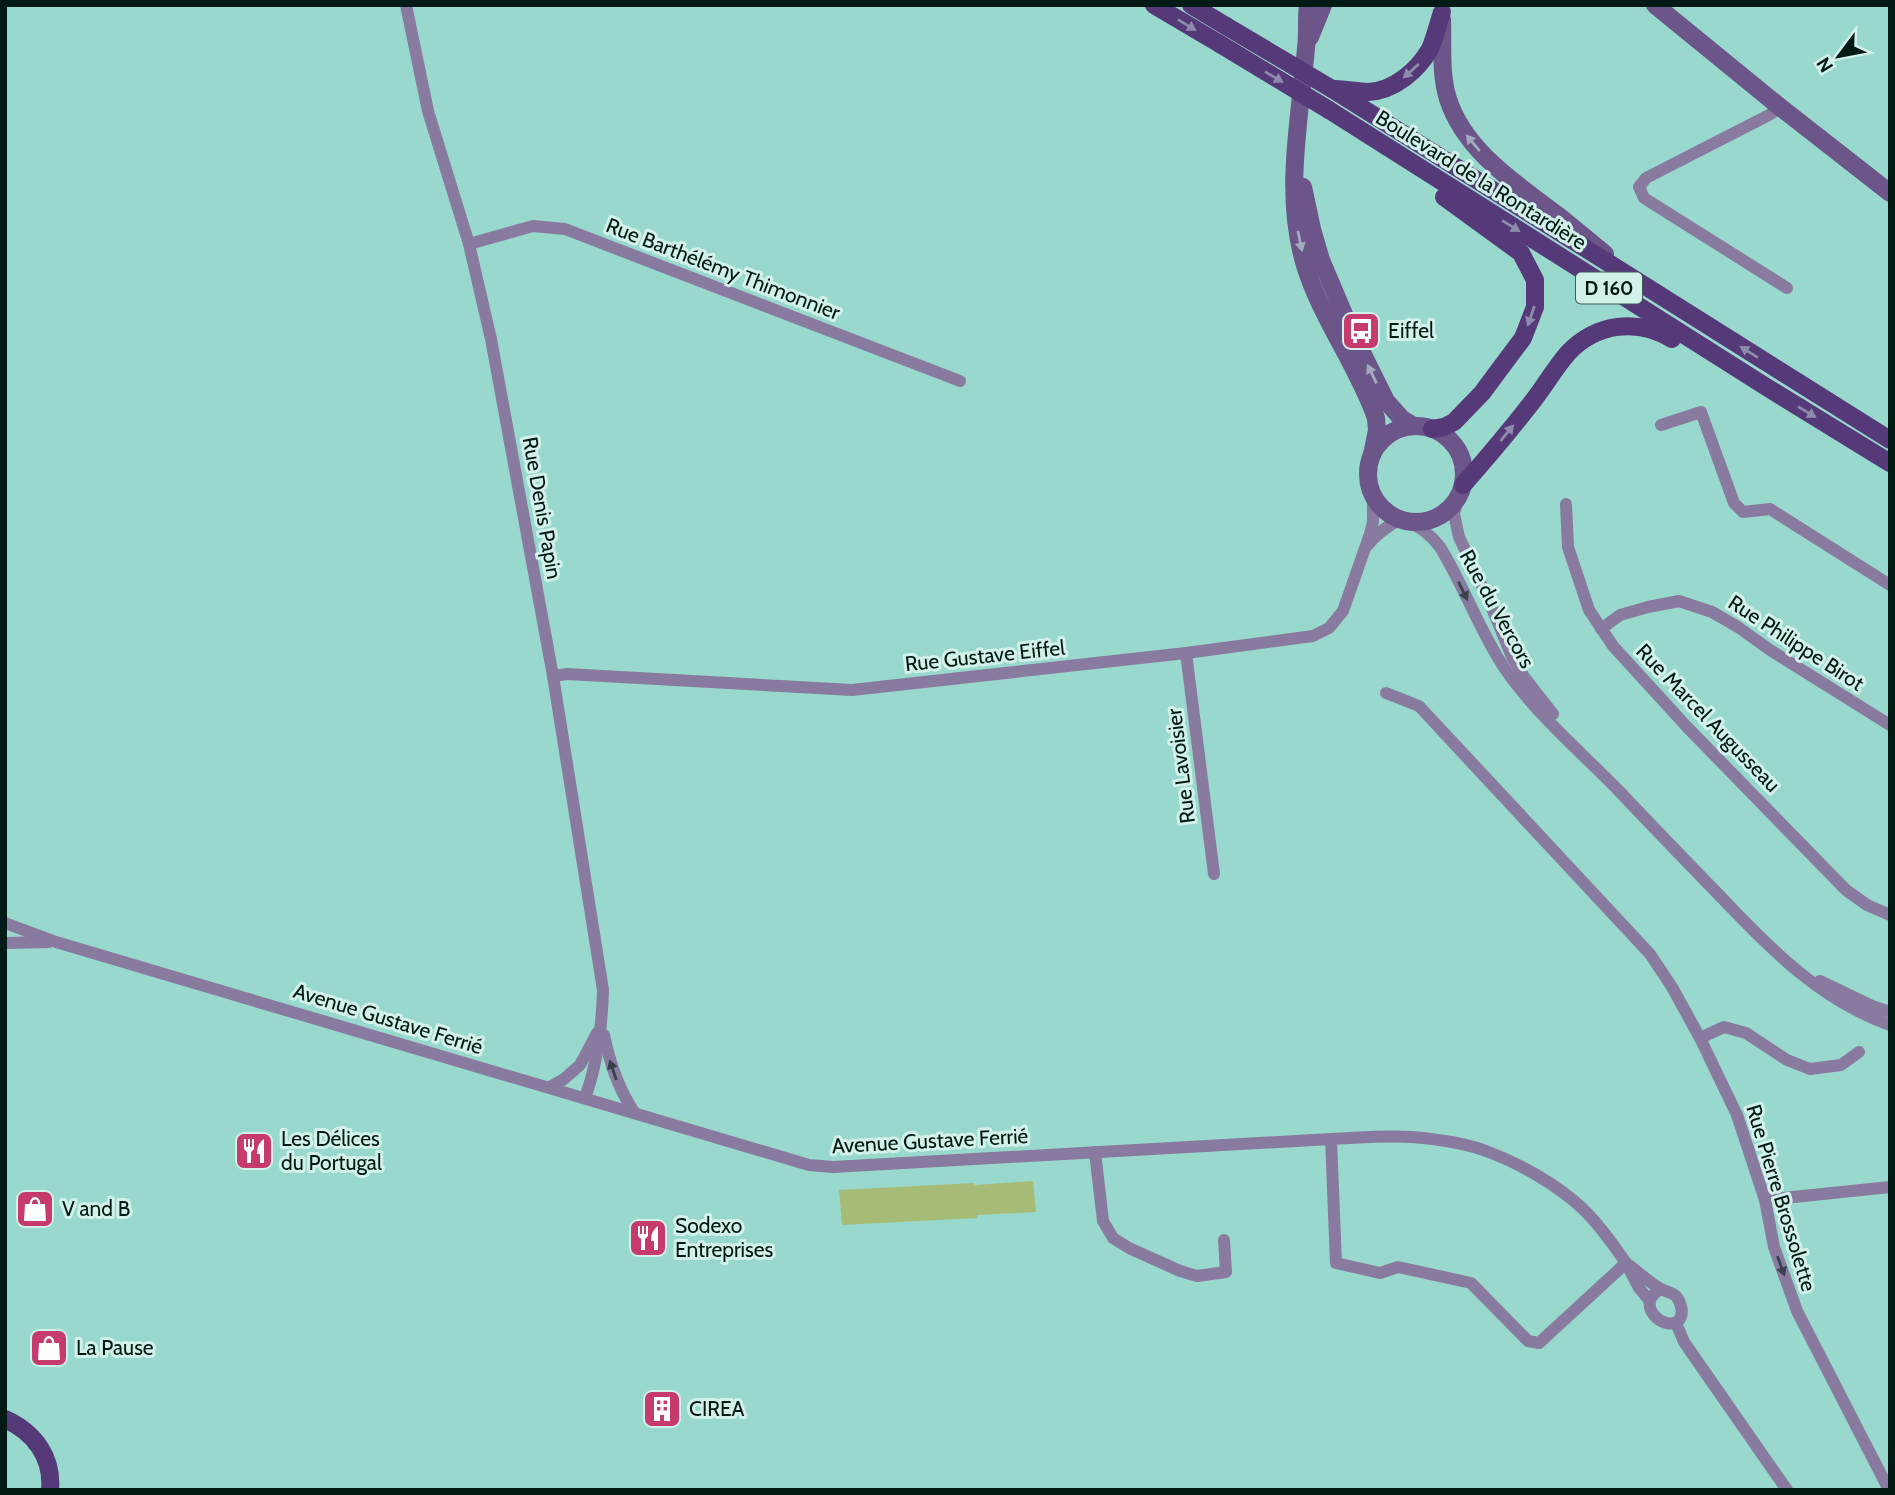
<svg xmlns="http://www.w3.org/2000/svg" width="1895" height="1495" font-family="Cabin,sans-serif">
	<style>
		.green { fill: #a6bc76 }
		.lines { fill: none; stroke-linecap: round; stroke-linejoin: round }
		.street { stroke: #897b9f; stroke-width: 12 }
		.secondary { stroke: #6b5589; stroke-width: 18 }
		.primary { stroke: #553978; stroke-width: 18 }
		.primary-bridge { stroke: #553978; stroke-width: 18 }
		.oneway { fill: #8e8cac }
		.oneway2 { fill: #a4abbf }
		.oneway3 { fill: #38414d }
		.labels { text-anchor: middle; stroke-width: 6; stroke-linejoin: round; paint-order: stroke }
		.shield { fill: #d3f1eb; stroke: #415a56; stroke-width: 2 }
		.shield-label { font-size: 19px; font-weight: bold; fill: #021a16 }
		.street-label { font-size: 21px; fill: #021a16; stroke: #d3f1eb }
		.poi-label { font-size: 21px; fill: #021a16; stroke: #d3f1eb; text-anchor: start }
	</style>
	<rect width="100%" height="100%" fill="#99d8cd"/>
	<path class="green" d="M1033 1181 1036 1212 977 1215V1218L842 1225 839 1190 974 1183 975 1185Z"/>
	<g class="lines">
		<g class="street">
			<path d="M406 5 428 111 469 244 491 339 553 676 603 990C602 1027 598 1062 585 1098"/>
			<path d="M1780 107 1769 115 1646 178 1639 187 1644 198 1787 288"/>
			<path d="M469 244 533 226 565 229 960 381"/>
			<path d="M1661 425 1701 412 1734 503 1743 512 1770 509 1890 585"/>
			<path d="M1458 498 1454 514 1459 537 1489 601 1512 657 1524 677 1553 714"/>
			<path d="M1566 504 1568 547 1589 610 1613 646 1687 727 1846 890 1867 905 1890 915"/>
			<path d="M1407 521C1421 528 1430 534 1440 547 1464 586 1479 630 1505 669 1536 714 1582 753 1620 792 1653 827 1686 861 1719 895 1770 948 1819 1000 1890 1025"/>
			<path d="M1368 545C1377 533 1388 526 1400 519"/>
			<path d="M1601 629 1620 615 1648 607 1679 601 1712 612 1738 627 1770 650 1890 725"/>
			<path d="M1186 653 1214 874"/>
			<path d="M553 676 567 674 852 690 1186 653 1313 636 1329 628 1343 611 1370 534 1373 521V496"/>
			<path d="M1386 693 1419 706 1650 954 1672 987 1700 1038 1737 1115 1765 1200 1774 1247 1797 1311 1888 1488H1890"/>
			<path d="M5 923 56 942 809 1165 833 1167 1331 1139C1357 1138 1385 1135 1412 1137 1436 1139 1462 1142 1486 1151 1519 1163 1556 1184 1582 1208 1599 1224 1613 1244 1626 1263L1539 1343 1528 1341 1471 1283 1398 1267 1380 1273 1336 1263 1331 1139"/>
			<path d="M5 943 49 942"/>
			<path d="M1820 981 1872 1006 1890 1012"/>
			<path d="M604 1035C610 1064 618 1088 634 1112"/>
			<path d="M1700 1038 1724 1027 1746 1033 1787 1060 1810 1069 1841 1065 1859 1052"/>
			<path d="M550 1087 564 1079 580 1065 597 1033"/>
			<path d="M1095 1152 1103 1221 1113 1238 1129 1248 1180 1271 1197 1276 1226 1272 1224 1240"/>
			<path d="M1765 1200 1890 1187"/>
			<path d="M1649 1300 1639 1288 1626 1263C1636 1270 1651 1284 1661 1289 1666 1292 1672 1292 1676 1296 1681 1302 1685 1315 1678 1321 1664 1332 1633 1304 1661 1289"/>
			<path d="M1676 1323 1684 1342 1787 1490"/>
		</g>
		<g class="secondary">
			<path d="M1308 5C1306 19 1308 34 1306 48 1300 119 1284 192 1304 262 1320 317 1357 364 1376 418L1377 430 1372 455"/>
			<path d="M1655 5 1780 107 1890 193"/>
			<path d="M1442 19C1443 45 1440 74 1448 99 1465 152 1518 185 1560 217 1575 229 1590 242 1605 254"/>
			<path d="M1310 37 1323 5"/>
			<path d="M1303 187 1312 229 1321 260 1349 326 1386 401 1402 419 1414 426"/>
			<circle cx="1416" cy="474" r="48"/>
		</g>
		<g class="primary">
			<path d="M1154 5 1220 44"/>
			<path d="M1191 5 1226 26"/>
			<path d="M1332 89 1890 440"/>
			<path d="M1335 89C1346 89 1357 92 1368 92 1394 91 1418 70 1430 49 1435 38 1438 24 1442 12"/>
			<path d="M1329 110 1768 388 1890 463"/>
			<path d="M1432 429 1444 427 1454 422 1482 393 1523 338 1535 307V280L1521 253 1444 197"/>
			<path d="M1463 485C1486 459 1508 433 1529 406 1543 389 1554 369 1568 353 1596 323 1638 318 1672 339"/>
			<path d="M5 1419C34 1432 53 1457 50 1490"/>
		</g>
		<g class="primary-bridge">
			<path d="M1226 26 1332 89"/>
			<path d="M1220 44 1329 110"/>
		</g>
	</g>
	<defs><path id="oneway-solid" d="M-6-.8H1V-3.2L6.5 0L1 3.2V.8H-6Z" transform="scale(1.75)"/></defs>
	<g class="oneway">
		<use href="#oneway-solid" transform="translate(1187 25) rotate(31)"/>
		<use href="#oneway-solid" transform="translate(1411 71) rotate(138)"/>
		<use href="#oneway-solid" transform="translate(1274 77) rotate(31)"/>
		<use href="#oneway-solid" transform="translate(1511 226) rotate(32)"/>
		<use href="#oneway-solid" transform="translate(1531 316) rotate(109)"/>
		<use href="#oneway-solid" transform="translate(1749 352) rotate(-148)"/>
		<use href="#oneway-solid" transform="translate(1807 412) rotate(31)"/>
		<use href="#oneway-solid" transform="translate(1507 433) rotate(-51)"/>
	</g>
	<g class="oneway2">
		<use href="#oneway-solid" transform="translate(1473 143) rotate(-130)"/>
		<use href="#oneway-solid" transform="translate(1300 241) rotate(78)"/>
		<use href="#oneway-solid" transform="translate(1372 374) rotate(-116)"/>
	</g>
	<g class="oneway3">
		<use href="#oneway-solid" transform="translate(1463 591) rotate(64)"/>
		<use href="#oneway-solid" transform="translate(613 1070) rotate(-109)"/>
		<use href="#oneway-solid" transform="translate(1781 1266) rotate(70)"/>
	</g>
	<defs>
		<symbol id="bus-square" viewBox="-11 -11 22 22"><rect x="-9" y="-9" width="18" height="18" rx="4" fill="#c63a6d" stroke="#d3f1eb"/><path d="M-5-6H5V4H4V6H2V4H-2V6H-4V4H-5ZM-3.5-4V0h7V-4ZM-3.5 1.2v1.5H-2V1.2ZM2 1.2v1.5H3.5V1.2Z" fill="#fff"/></symbol>
		<symbol id="restaurant-square" viewBox="-11 -11 22 22"><rect x="-9" y="-9" width="18" height="18" rx="4" fill="#c63a6d" stroke="#d3f1eb"/><path d="M-5-6h1v4h1v-4h1v4h1v-4h1v5L-1.5 .5V6h-2V.5L-5-1ZM5-6V6H3V1.5H1.5Q1.5-4 5-6Z" fill="#fff"/></symbol>
		<symbol id="shop-square" viewBox="-11 -11 22 22"><rect x="-9" y="-9" width="18" height="18" rx="4" fill="#c63a6d" stroke="#d3f1eb"/><path d="M-5-2.5h2.3a2.7 3.5 0 0 1 5.4 0H5L5.5 6h-11ZM-1.5-2.5h3a1.5 2.3 0 0 0-3 0Z" fill="#fff"/></symbol>
		<symbol id="building-square" viewBox="-11 -11 22 22"><rect x="-9" y="-9" width="18" height="18" rx="4" fill="#c63a6d" stroke="#d3f1eb"/><path d="M-4-6H4V6H1V3H-1V6H-4ZM-2.5-4.3h1.7v1.8h-1.7ZM.8-4.3h1.7v1.8H.8ZM-2.5-1h1.7V.8h-1.7ZM.8-1h1.7V.8H.8Z" fill="#fff"/></symbol>
	</defs>
	<g fill-rule="evenodd">
		<use href="#bus-square" x="1339" y="309" width="44" height="44"/>
		<use href="#restaurant-square" x="232" y="1129" width="44" height="44"/>
		<use href="#shop-square" x="13" y="1187" width="44" height="44"/>
		<use href="#restaurant-square" x="626" y="1216" width="44" height="44"/>
		<use href="#shop-square" x="27" y="1326" width="44" height="44"/>
		<use href="#building-square" x="640" y="1387" width="44" height="44"/>
	</g>
	<g class="labels">
		<rect class="shield" x="1576" y="272.5" width="66" height="31" rx="5"/>
		<g class="shield-label">
			<text x="1609" y="295">D 160</text>
		</g>
		<g class="street-label">
			<text transform="translate(1481 180) rotate(32)" y="7">Boulevard de la Rontardière</text>
			<text transform="translate(723 269) rotate(21)" y="7">Rue Barthélémy Thimonnier</text>
			<text transform="translate(542 508) rotate(80)" y="7">Rue Denis Papin</text>
			<text transform="translate(1497 609) rotate(61)" y="7">Rue du Vercors</text>
			<text transform="translate(1796 643) rotate(33)" y="7">Rue Philippe Birot</text>
			<text transform="translate(985 656) rotate(-6)" y="7">Rue Gustave Eiffel</text>
			<text transform="translate(1708 718) rotate(46)" y="7">Rue Marcel Augusseau</text>
			<text transform="translate(1181 766) rotate(-97)" y="7">Rue Lavoisier</text>
			<text transform="translate(388 1019) rotate(17)" y="7">Avenue Gustave Ferrié</text>
			<text transform="translate(930 1141) rotate(-3)" y="7">Avenue Gustave Ferrié</text>
			<text transform="translate(1781 1198) rotate(73)" y="7">Rue Pierre Brossolette</text>
		</g>
		<g class="poi-label">
			<text x="1388" y="338">Eiffel</text>
			<text x="281" y="1146">Les Délices<tspan x="281" dy="24">du Portugal</tspan></text>
			<text x="62" y="1216">V and B</text>
			<text x="675" y="1233">Sodexo<tspan x="675" dy="24">Entreprises</tspan></text>
			<text x="76" y="1355">La Pause</text>
			<text x="689" y="1416">CIREA</text>
		</g>
	</g>
	<rect width="1895" height="1495" fill="none" stroke="#021a16" stroke-width="14"/>
	<g transform="translate(1839 56) rotate(238)" stroke="#d3f1eb" stroke-width="5" paint-order="stroke">
	<path d="M0-5L12 26L0 18L-12 26Z" fill="#021a16"/>
	<text y="-10" font-size="19" font-weight="bold" text-anchor="middle" fill="#021a16">N</text>
	</g>
</svg>
